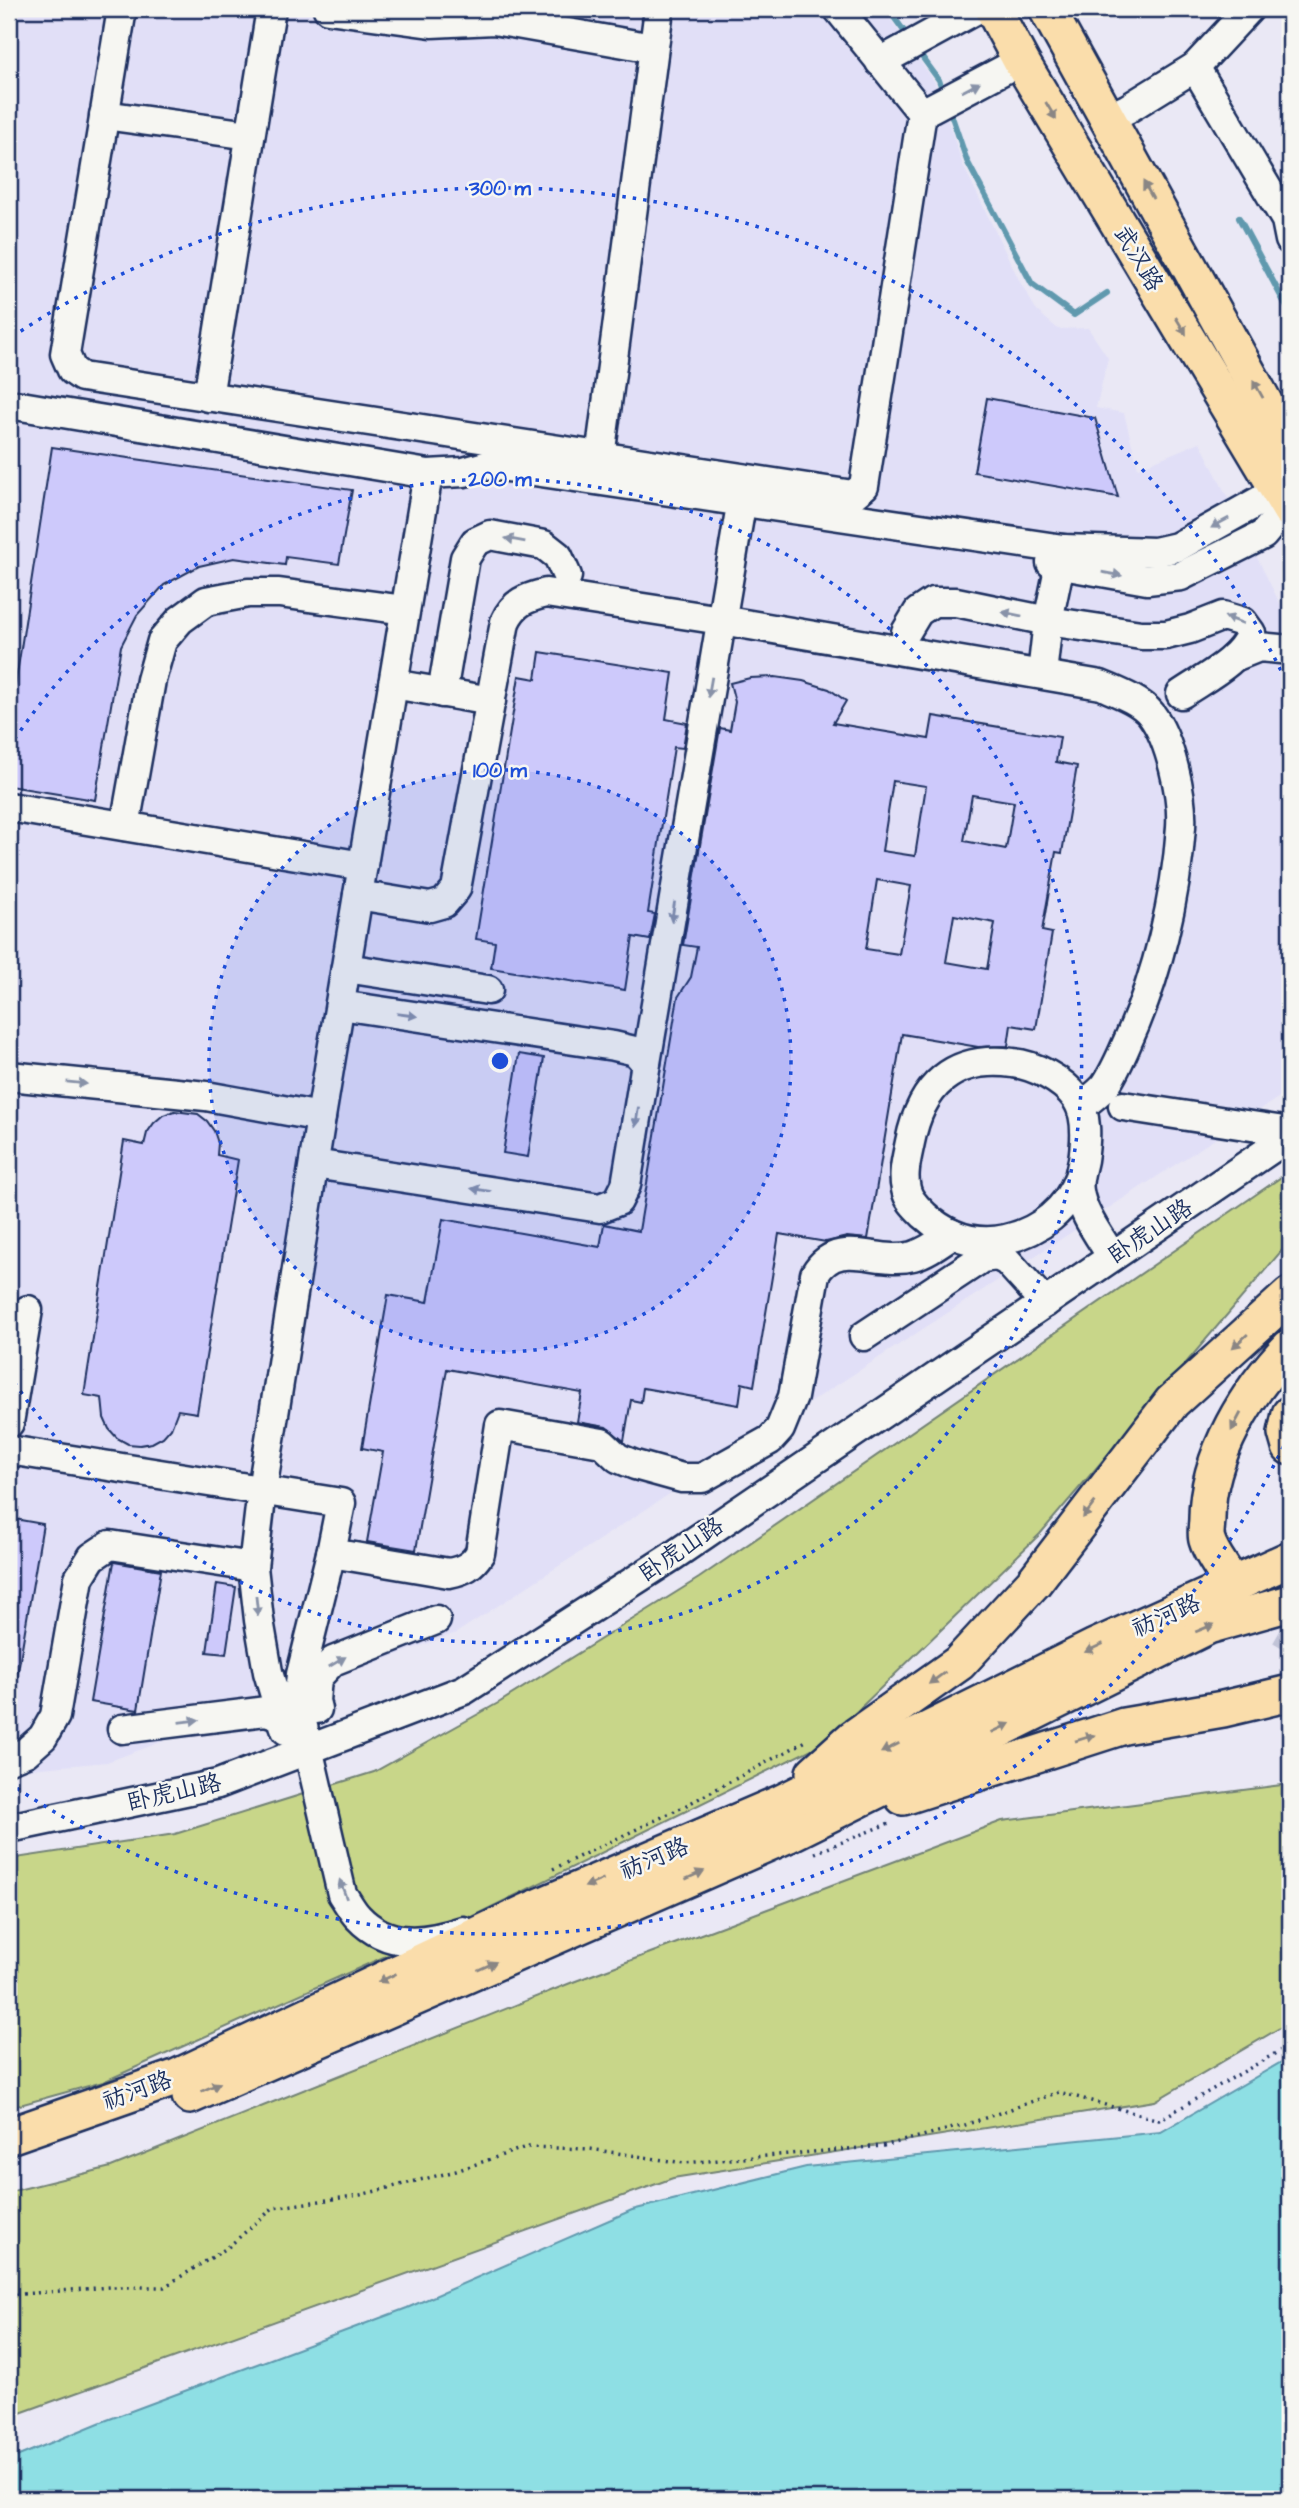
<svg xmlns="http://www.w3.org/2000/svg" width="1299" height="2508" font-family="'Architects Daughter','LXGW WenKai TC',sans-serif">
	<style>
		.built { fill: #e1dff7 }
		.green { fill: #c8d689; stroke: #728274; stroke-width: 2 }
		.water { fill: #8edfe4; stroke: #6099ae; stroke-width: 2 }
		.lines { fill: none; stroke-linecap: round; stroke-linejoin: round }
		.stream { stroke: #6099ae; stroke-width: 6 }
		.building { fill: #cdc9fb; stroke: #1b2f5e; stroke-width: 2; fill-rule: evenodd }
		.major-tunnel { stroke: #c1c3d7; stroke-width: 35; stroke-dasharray: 35 18; stroke-linecap: butt }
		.minor-casing { stroke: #1b2f5e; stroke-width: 33 }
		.major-casing { stroke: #1b2f5e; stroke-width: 40 }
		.path { stroke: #1b2f5e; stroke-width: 3.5; stroke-dasharray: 2 5; stroke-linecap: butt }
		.minor { stroke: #f6f6f2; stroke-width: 28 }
		.major { stroke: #faddab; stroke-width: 35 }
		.oneway { fill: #8892a8 }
		.oneway2 { fill: #8a8684 }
		.ring { fill: none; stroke: #1d4ed8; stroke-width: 3.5; stroke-dasharray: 3.5 7 }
		.labels { text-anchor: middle; stroke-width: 5; stroke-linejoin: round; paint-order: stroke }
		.street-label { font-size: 24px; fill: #1b2f5e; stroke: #f6f6f2 }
		.centre { fill: #1d4ed8; stroke: #f6f6f2; stroke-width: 3.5 }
		.ring-label { font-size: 21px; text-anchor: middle; font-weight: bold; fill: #1d4ed8; stroke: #f6f6f2; stroke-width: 5; stroke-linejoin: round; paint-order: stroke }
	</style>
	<rect width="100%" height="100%" fill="#eae8f5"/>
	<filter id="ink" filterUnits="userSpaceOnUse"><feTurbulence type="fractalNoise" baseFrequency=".0143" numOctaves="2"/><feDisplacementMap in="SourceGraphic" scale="14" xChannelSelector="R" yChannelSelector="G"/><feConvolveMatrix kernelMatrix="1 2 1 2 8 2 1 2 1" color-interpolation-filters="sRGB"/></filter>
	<g filter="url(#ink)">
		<path class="built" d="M9 9H883L934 81 963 165 1020 282 1037 311 1058 329 1088 328 1108 358 1096 408 1124 413 1138 468 1200 442 1290 624V1090L456 1633 107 1762 9 1771Z"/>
		<g class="green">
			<path d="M1290 1171V1241L1040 1534 824 1743 451 1927 103 2082 9 2108V1859L175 1834 374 1772 500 1702 699 1578Z"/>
			<path d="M1290 1784V2022L1155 2101 673 2178 9 2417V2192L111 2167 573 1982 1002 1821Z"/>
		</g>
		<path class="water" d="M1290 2057V2499H9V2460L99 2423 407 2308 632 2210 806 2167 1161 2132Z"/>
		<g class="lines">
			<g class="stream">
				<path d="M888 9 909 38"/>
				<path d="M917 50 939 80 944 94"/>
				<path d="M949 108 967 161 1032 284 1074 315 1107 293"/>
				<path d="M1239 218 1290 313"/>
			</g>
		</g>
		<g class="building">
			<path d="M987 398 1095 418 1118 497 974 472Z"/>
			<path d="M52 447 352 490 339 564 286 557 285 565 234 558 199 566 164 585 137 615 121 646 95 800 9 786V726Z"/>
			<path d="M540 652 673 673 666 719 687 723 683 748 674 747 648 913 655 914 650 940 633 937 625 990 491 968 495 942 476 939 519 676 536 679Z"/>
			<path d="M775 677 803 681 829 689 846 701 833 723 929 739 933 716 1060 737 1056 762 1077 766 1062 853 1056 852 1042 931 1052 933 1036 1029 1011 1025 1008 1046 978 1047 902 1034 868 1239 847 1237 826 1242 779 1234 754 1386 742 1383 739 1405 643 1388 641 1402 631 1400 624 1441 606 1427 577 1422 582 1393 447 1369 416 1550 367 1542 383 1452 362 1448 388 1295 428 1302 443 1219 600 1247 604 1224 639 1231 678 997 691 977 697 947 683 945 720 728 730 730 735 702 730 683 750 678ZM893 781 926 786 915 856 882 851ZM972 795 1014 802 1006 849 964 841ZM877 880 911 886 899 954 866 949ZM954 915 995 923 987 969 946 962Z"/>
			<path d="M519 1054 544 1058 528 1157 503 1153Z"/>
			<path d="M174 1111 198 1114 207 1121 214 1131 218 1143 217 1155 238 1160 197 1413 178 1410 171 1428 163 1437 152 1443 140 1445 128 1444 117 1438 109 1429 104 1418 102 1398 84 1395 124 1141 144 1145 147 1133 154 1123 163 1115Z"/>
			<path d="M9 1518 43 1524 17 1677 9 1676Z"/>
			<path d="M114 1562 161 1570 138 1710 90 1702Z"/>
			<path d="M217 1584 236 1587 226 1654 207 1652Z"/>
		</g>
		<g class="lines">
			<path class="major-tunnel" d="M1239 1598 1243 1605 1290 1632"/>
			<defs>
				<g id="minor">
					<path d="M122 9 65 354 72 370 82 377 853 495 864 486 922 113 838 9"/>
					<path d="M328 9 431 23 494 20 653 48"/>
					<path d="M880 62 977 9"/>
					<path d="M1195 67 1286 220 1290 240"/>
					<path d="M922 113 1007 68 1022 63"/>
					<path d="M104 115 250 135"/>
					<path d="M1108 118 1127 109 1195 67 1249 9"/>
					<path d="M208 397 271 9"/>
					<path d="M9 404 428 474"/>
					<path d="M600 457 659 9"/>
					<path d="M1051 563 1147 580 1181 576 1263 535 1288 505"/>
					<path d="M906 632 918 612 933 602H956L1048 621 1141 635H1166L1190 629 1223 616 1243 622 1251 633C1240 661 1206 677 1181 694"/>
					<path d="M1234 657 1259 647 1290 650"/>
					<path d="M1042 674 1048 621 1063 549"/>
					<path d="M393 684 491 701"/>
					<path d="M442 693 465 558 475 542 490 535 544 545 558 556 567 576"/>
					<path d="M9 807 363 866"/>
					<path d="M125 826 151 680 162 641 180 620 206 601 248 593H279L405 610"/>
					<path d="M358 895 430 907 444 903 456 889 505 622C514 602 526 598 546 593L721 620 1101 685C1117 692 1140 700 1151 714 1170 739 1183 796 1181 827 1176 898 1157 978 1127 1043 1121 1057 1114 1073 1105 1086 1098 1094 1089 1100 1081 1107"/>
					<path d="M346 968 488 990"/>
					<path d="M646 1063 739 517"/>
					<path d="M9 1076 206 1096 321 1117"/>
					<path d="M1123 1106 1290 1132"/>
					<path d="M314 1164 600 1208 618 1201 626 1185 646 1063 635 1051 614 1046 340 1005"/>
					<path d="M1079 1177C1067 1210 1040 1231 1006 1239 975 1246 947 1236 924 1215 916 1207 908 1200 906 1189 902 1174 907 1157 910 1142 921 1086 953 1055 1013 1063 1034 1065 1063 1080 1076 1098 1088 1115 1086 1140 1083 1160 1081 1170 1077 1180 1079 1191 1082 1214 1101 1238 1112 1257"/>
					<path d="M864 1336 982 1258 997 1256 1007 1261 1045 1303"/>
					<path d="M9 1423 28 1310"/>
					<path d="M9 1450 341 1503 331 1553 449 1573C464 1570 472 1566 480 1553L500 1425 602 1443 618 1458 635 1465 682 1478H702L770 1440 780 1429 793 1397 815 1274C838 1235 878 1266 913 1256 927 1252 940 1242 952 1234"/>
					<path d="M331 1553 301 1674 298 1705 342 1894C347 1901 352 1911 358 1917 388 1949 426 1943 463 1931"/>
					<path d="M317 1709 315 1701 317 1678 333 1661 436 1620"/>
					<path d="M281 1716 268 1672 259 1620 253 1567 262 1490 321 1117 428 474 464 472 489 465 507 467 1063 549 1155 552 1177 547 1279 490"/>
					<path d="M122 1729 266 1711 281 1716 286 1730"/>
					<path d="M9 1759 26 1752 43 1737 55 1716 79 1578 92 1557 110 1545 253 1567"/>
					<path d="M9 1828 218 1784 464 1690 673 1556 1290 1136"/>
				</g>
				<g id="major">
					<path d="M993 9 1022 63 1290 510"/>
					<path d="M1047 9 1290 449"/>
					<path d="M1290 1414 1286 1433 1290 1447"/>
					<path d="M1225 1573C1219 1563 1210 1551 1207 1540 1205 1534 1207 1525 1207 1518 1207 1456 1248 1390 1290 1347"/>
					<path d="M814 1773 853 1738 959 1663 1034 1582 1172 1402 1290 1295"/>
					<path d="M903 1797 1124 1726 1223 1709 1290 1693"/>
					<path d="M190 2096 787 1835 1208 1626 1290 1603"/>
					<path d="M9 2136 175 2078 529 1911 781 1803 1095 1647 1290 1559"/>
				</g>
			</defs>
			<use href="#minor" class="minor-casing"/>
			<use href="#major" class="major-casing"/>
			<g class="path">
				<path d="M815 1853 892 1822"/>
				<path d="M553 1869 681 1808 808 1740"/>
				<path d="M9 2295 110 2287H164L227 2248 273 2208 360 2195 456 2171 526 2147 590 2149 684 2163 883 2146 965 2125 1059 2092 1159 2120 1290 2045"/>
			</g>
			<use href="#minor" class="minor"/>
			<use href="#major" class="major"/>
		</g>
		<defs><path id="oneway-solid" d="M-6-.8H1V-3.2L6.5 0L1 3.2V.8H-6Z" transform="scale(1.75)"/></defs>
		<g class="oneway">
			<use href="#oneway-solid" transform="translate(971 87) rotate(-28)"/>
			<use href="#oneway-solid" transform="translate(1220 523) rotate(151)"/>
			<use href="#oneway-solid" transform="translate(515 540) rotate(-170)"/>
			<use href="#oneway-solid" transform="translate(1112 574) rotate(10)"/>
			<use href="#oneway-solid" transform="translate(1012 614) rotate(-169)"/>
			<use href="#oneway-solid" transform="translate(1234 620) rotate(-159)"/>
			<use href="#oneway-solid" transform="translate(710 687) rotate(100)"/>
			<use href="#oneway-solid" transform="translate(673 912) rotate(99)"/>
			<use href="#oneway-solid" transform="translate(407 1015) rotate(8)"/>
			<use href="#oneway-solid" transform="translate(77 1083) rotate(6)"/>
			<use href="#oneway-solid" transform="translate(637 1117) rotate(99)"/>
			<use href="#oneway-solid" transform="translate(481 1190) rotate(-171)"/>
			<use href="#oneway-solid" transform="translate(257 1606) rotate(84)"/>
			<use href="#oneway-solid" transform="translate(337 1662) rotate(-31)"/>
			<use href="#oneway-solid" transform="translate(189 1721) rotate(-7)"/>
			<use href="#oneway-solid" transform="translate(343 1889) rotate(-110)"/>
		</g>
		<g class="oneway2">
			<use href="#oneway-solid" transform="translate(1051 111) rotate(59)"/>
			<use href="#oneway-solid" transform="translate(1148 190) rotate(-119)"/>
			<use href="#oneway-solid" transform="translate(1181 326) rotate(59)"/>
			<use href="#oneway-solid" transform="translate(1258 389) rotate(-119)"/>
			<use href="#oneway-solid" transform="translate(1240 1341) rotate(138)"/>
			<use href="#oneway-solid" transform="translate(1236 1422) rotate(118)"/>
			<use href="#oneway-solid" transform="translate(1089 1510) rotate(127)"/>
			<use href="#oneway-solid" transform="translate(1205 1628) rotate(-22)"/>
			<use href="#oneway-solid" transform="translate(1094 1648) rotate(155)"/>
			<use href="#oneway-solid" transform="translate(937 1678) rotate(144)"/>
			<use href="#oneway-solid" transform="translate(1001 1728) rotate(-26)"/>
			<use href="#oneway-solid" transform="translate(1085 1738) rotate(-17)"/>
			<use href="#oneway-solid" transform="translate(890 1748) rotate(153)"/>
			<use href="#oneway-solid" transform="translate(695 1875) rotate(-24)"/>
			<use href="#oneway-solid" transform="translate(594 1883) rotate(157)"/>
			<use href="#oneway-solid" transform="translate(487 1966) rotate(-24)"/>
			<use href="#oneway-solid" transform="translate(387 1978) rotate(155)"/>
			<use href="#oneway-solid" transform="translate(211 2087) rotate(-24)"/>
		</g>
	</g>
	<circle cx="500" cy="1061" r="291" fill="#1d4ed8" fill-opacity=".12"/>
	<g class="ring">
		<circle cx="500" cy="1061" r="291"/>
		<path d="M9 748A582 582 0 1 1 9 1374"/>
		<path d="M1288 1437A873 873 0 0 1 12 1785M12 337A873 873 0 0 1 1288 685"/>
	</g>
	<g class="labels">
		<g class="street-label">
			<text transform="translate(1139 258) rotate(59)" y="8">武汉路</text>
			<text transform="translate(1150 1231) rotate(-34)" y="8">卧虎山路</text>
			<text transform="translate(681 1549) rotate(-34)" y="8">卧虎山路</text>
			<text transform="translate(1166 1615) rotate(-24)" y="8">祊河路</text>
			<text transform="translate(174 1792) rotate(-13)" y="8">卧虎山路</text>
			<text transform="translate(654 1858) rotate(-23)" y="8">祊河路</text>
			<text transform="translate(137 2090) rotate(-20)" y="8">祊河路</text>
		</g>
	</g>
	<circle cx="500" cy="1061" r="10" class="centre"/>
	<g class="ring-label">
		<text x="500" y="195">300 m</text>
		<text x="500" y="486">200 m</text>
		<text x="500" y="777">100 m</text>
	</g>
	<rect width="1299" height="2508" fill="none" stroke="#f6f6f2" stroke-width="35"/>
	<rect x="18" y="18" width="1264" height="2473" fill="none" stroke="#1b2f5e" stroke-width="2.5" filter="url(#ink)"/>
</svg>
